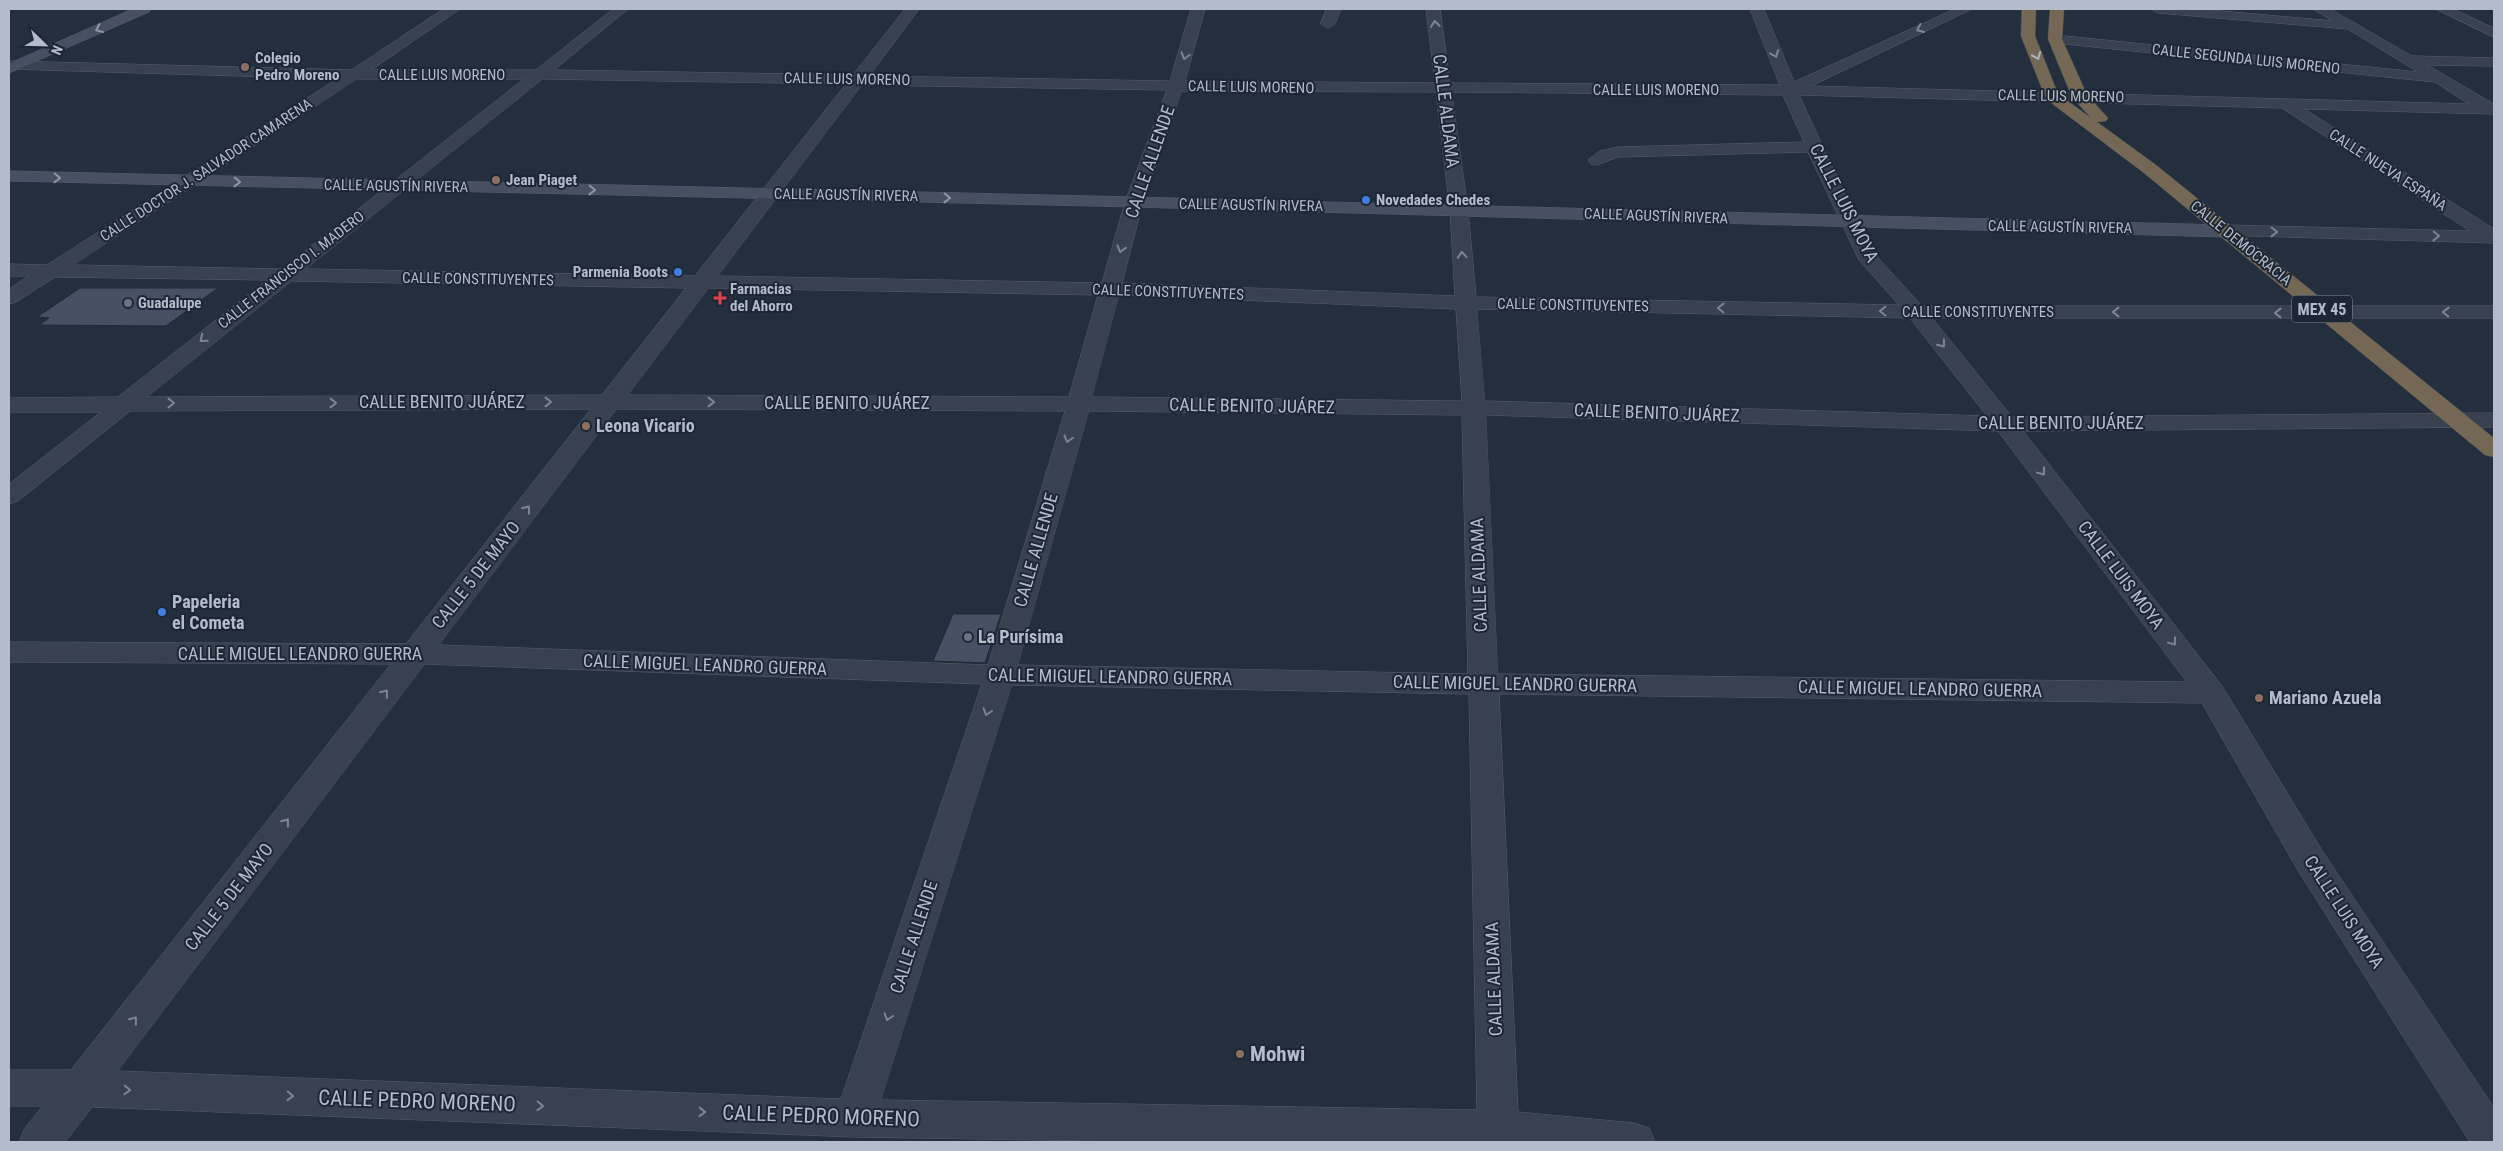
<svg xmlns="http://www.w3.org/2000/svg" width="2503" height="1151" font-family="'Roboto Condensed',sans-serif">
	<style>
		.building { fill: #455162; stroke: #1f2835 }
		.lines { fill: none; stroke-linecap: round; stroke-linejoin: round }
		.street-casing { stroke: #565f6c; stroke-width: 1 }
		.secondary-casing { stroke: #565f6c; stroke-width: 1 }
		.highway-casing { stroke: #434c59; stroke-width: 1 }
		.street { fill: #38414e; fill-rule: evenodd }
		.secondary { fill: #465061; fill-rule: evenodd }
		.highway { fill: #746855; fill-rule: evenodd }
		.oneway { stroke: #7c8592 }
		.oneway2 { stroke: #8e96a5 }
		.oneway3 { stroke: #aeb4bd }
		.education-dot { fill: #8d6e63; stroke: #1d2633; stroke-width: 2 }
		.shop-dot { fill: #3f7fe0; stroke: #1d2633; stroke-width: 2 }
		.health-dot { fill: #e0444e; stroke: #1d2633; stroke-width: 2 }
		.worship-dot { fill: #6b7280; stroke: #1d2633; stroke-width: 2 }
		.labels { text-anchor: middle; stroke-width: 4; stroke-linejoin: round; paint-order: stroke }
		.far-poi-label { font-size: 15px; font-weight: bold; fill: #b4bcc9; stroke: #1d2633; text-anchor: start }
		.far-street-label { font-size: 15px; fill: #b4bcc9; stroke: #1d2633 }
		.shield { fill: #1d2633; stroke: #878f9c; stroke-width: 1 }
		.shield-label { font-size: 16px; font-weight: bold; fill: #b4bcc9 }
		.street-label { font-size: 18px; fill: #b4bcc9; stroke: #1d2633 }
		.poi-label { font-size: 18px; font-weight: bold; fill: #b4bcc9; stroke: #1d2633; text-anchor: start }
		.near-poi-label { font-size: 21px; font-weight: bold; fill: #b4bcc9; stroke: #1d2633; text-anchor: start }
		.near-street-label { font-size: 21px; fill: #b4bcc9; stroke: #1d2633 }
	</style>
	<rect width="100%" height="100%" fill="#242f3e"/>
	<g class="building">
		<path d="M80 288H218L166 326 39 325 49 318 37 317Z"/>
		<path d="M953 614H1001L985 663 933 661Z"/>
	</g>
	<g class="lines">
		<defs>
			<g id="street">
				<path d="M444 9H460L371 70H536L613 9H628L554 70 853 75 905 9H919L869 76 1170 81 1191 9H1205L1185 81 1435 83 1426 9H1440L1450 83 1780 85 1750 9H1764L1794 82 1955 9H1972L1811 86 2469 104 2435 82 2055 43 2048 39 2055 35 2418 72 2348 29 2158 13 2151 9H2199L2333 21 2313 9H2330L2412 56 2494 58V66L2427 65 2494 104V114L2304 109 2494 229V243L2218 235 2216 231 2218 227 2225 225 2470 231 2282 108 1799 95 1846 197 1878 258 1922 306H2494V318H1932L2012 417 2494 413V427L2023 431 2222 686 2323 852 2494 1108V1142H2470L2299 872 2202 703 1499 694 1518 1112 1634 1123 1649 1128 1655 1142H1164L855 1137 92 1107 65 1142H19L25 1128 43 1106H9V1070H71L391 664 9 662V642L406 644 591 409 130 411 18 501 9 504V484L101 412H9V398L118 397 267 280 55 277 16 302 9 304V289L29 276H9V264L47 265 337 79 9 69V61L351 70ZM357 79H524L282 269 73 265ZM543 79 846 84 695 276 306 269ZM862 85 1167 90 1125 202 1102 283 718 276ZM1182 91 1436 92 1450 210 1455 296 1122 283 1143 202ZM1452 92 1783 95 1804 142 1618 147 1600 151 1588 160 1591 164 1597 165 1618 157 1808 152 1859 260 1899 305 1476 297 1468 210ZM292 281 686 288 602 395 147 397ZM709 288 1098 295 1069 397 628 395ZM1119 295 1456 309 1462 401 1092 397ZM1477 309 1910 318 1987 416 1485 401ZM617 409 1065 411 988 665 439 645ZM1089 411 1462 415 1468 674 1018 665ZM1486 415 1998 431 2187 682 1498 674ZM425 664 982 684 841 1099 118 1071ZM1012 685 1469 694 1477 1110 881 1100Z"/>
				<path d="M1327 9H1341L1335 24 1328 28 1321 24Z"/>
				<path d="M2436 9H2453L2494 28V37Z"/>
			</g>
			<g id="secondary">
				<path d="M133 9H151L149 12 9 73V64Z"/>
				<path d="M9 171 1134 197 2225 225 2232 227 2234 231 2232 235 2225 237 1134 207 9 181Z"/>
			</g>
			<path id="highway" d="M2022 9H2036L2035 36 2058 94 2091 118 2072 97 2048 39 2050 9H2064L2062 39 2087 95 2108 118 2106 121 2097 122 2156 165 2494 438V457L2485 455 2144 173 2046 99 2021 36Z"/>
		</defs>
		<use href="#street" class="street-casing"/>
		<use href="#secondary" class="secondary-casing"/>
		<use href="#highway" class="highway-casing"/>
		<use href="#street" class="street"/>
		<use href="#secondary" class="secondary"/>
		<use href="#highway" class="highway"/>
	</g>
	<defs><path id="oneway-chevron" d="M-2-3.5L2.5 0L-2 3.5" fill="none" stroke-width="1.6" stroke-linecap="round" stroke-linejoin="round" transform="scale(1.25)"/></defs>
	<g class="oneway">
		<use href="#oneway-chevron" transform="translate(1435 24) rotate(-96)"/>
		<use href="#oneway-chevron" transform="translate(1920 29) rotate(155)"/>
		<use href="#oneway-chevron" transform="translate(1775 54) rotate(68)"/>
		<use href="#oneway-chevron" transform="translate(1185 56) rotate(106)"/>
		<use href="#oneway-chevron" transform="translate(2274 232) rotate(1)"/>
		<use href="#oneway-chevron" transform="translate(2436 236) rotate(1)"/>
		<use href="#oneway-chevron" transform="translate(1121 249) rotate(106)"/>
		<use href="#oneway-chevron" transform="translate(1462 255) rotate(-94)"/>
		<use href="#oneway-chevron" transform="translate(1721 308) rotate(-179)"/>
		<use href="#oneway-chevron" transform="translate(1883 311) rotate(-179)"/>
		<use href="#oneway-chevron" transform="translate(2116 312) rotate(-180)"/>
		<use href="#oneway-chevron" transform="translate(2446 312) rotate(-179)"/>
		<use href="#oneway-chevron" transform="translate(2278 313) rotate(-180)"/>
		<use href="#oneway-chevron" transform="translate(203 339) rotate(141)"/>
		<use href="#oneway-chevron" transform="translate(1942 344) rotate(52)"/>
		<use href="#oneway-chevron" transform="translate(548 402)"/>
		<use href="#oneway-chevron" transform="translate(711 402)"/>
		<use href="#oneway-chevron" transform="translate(171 403)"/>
		<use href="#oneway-chevron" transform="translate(333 403)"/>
		<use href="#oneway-chevron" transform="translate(1068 439) rotate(106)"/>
		<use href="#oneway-chevron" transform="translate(2042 472) rotate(53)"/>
		<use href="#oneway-chevron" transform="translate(527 509) rotate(-52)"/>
		<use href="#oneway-chevron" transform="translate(2173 642) rotate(53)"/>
		<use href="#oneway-chevron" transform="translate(385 693) rotate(-52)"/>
		<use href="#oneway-chevron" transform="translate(987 712) rotate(108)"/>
		<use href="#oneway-chevron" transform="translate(286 822) rotate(-52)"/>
		<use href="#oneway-chevron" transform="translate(888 1017) rotate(108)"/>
		<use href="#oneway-chevron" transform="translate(134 1020) rotate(-52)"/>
		<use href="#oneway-chevron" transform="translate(127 1090) rotate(2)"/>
		<use href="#oneway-chevron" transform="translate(290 1096) rotate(2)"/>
		<use href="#oneway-chevron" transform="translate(540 1106) rotate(2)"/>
		<use href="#oneway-chevron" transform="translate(702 1112) rotate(2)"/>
	</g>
	<g class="oneway2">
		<use href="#oneway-chevron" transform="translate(99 29) rotate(156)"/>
		<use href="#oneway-chevron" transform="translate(57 178) rotate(2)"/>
		<use href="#oneway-chevron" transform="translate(237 182) rotate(1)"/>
		<use href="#oneway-chevron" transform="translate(592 190) rotate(1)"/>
		<use href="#oneway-chevron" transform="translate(947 198) rotate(1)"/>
	</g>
	<use class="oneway3" href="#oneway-chevron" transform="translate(2037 56) rotate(68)"/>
	<g class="education-dot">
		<circle cx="245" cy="67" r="5"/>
		<circle cx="496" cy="180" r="5"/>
		<circle cx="586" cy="426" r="5"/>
		<circle cx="2259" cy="698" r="5"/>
		<circle cx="1240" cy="1054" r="5"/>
	</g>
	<g class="shop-dot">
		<circle cx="1366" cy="200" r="5"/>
		<circle cx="678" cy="272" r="5"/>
		<circle cx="162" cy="612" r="5"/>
	</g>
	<path class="health-dot" d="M717.5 290.5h5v5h5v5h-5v5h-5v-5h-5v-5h5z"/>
	<g class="worship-dot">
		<circle cx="128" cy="303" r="5"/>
		<circle cx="968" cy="637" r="5"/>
	</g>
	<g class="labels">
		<g class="far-poi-label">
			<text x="255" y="63">Colegio<tspan x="255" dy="17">Pedro Moreno</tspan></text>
			<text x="506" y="185">Jean Piaget</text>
			<text x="1376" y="205">Novedades Chedes</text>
			<text x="668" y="277" text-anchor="end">Parmenia Boots</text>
			<text x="730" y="294">Farmacias<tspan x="730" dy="17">del Ahorro</tspan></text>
			<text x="138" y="308">Guadalupe</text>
		</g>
		<g class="far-street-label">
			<text transform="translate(2246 59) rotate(6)" y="5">CALLE SEGUNDA LUIS MORENO</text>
			<text x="442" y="80">CALLE LUIS MORENO</text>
			<text transform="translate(847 79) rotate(1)" y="5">CALLE LUIS MORENO</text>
			<text transform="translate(1251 87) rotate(1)" y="5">CALLE LUIS MORENO</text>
			<text x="1656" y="95">CALLE LUIS MORENO</text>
			<text transform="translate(2061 96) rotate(1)" y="5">CALLE LUIS MORENO</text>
			<text transform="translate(206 170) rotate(-33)" y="5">CALLE DOCTOR J. SALVADOR CAMARENA</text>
			<text transform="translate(2388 170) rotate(33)" y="5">CALLE NUEVA ESPAÑA</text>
			<text transform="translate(396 186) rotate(1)" y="5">CALLE AGUSTÍN RIVERA</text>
			<text transform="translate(846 195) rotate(1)" y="5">CALLE AGUSTÍN RIVERA</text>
			<text transform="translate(1251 205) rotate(1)" y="5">CALLE AGUSTÍN RIVERA</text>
			<text transform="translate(1656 216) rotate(2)" y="5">CALLE AGUSTÍN RIVERA</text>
			<text transform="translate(2060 227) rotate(1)" y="5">CALLE AGUSTÍN RIVERA</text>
			<text transform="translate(2241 243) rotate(39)" y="5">CALLE DEMOCRACIA</text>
			<text transform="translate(291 270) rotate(-38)" y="5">CALLE FRANCISCO I. MADERO</text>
			<text transform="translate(478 279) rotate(1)" y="5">CALLE CONSTITUYENTES</text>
			<text transform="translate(1168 292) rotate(2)" y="5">CALLE CONSTITUYENTES</text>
			<text transform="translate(1573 305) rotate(1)" y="5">CALLE CONSTITUYENTES</text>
			<text x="1978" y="317">CALLE CONSTITUYENTES</text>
		</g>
		<rect class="shield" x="2292" y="295.5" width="60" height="27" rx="4"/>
		<g class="shield-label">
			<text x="2322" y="315">MEX 45</text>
		</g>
		<g class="street-label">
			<text transform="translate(1446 111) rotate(83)" y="6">CALLE ALDAMA</text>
			<text transform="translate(1150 162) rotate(-71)" y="6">CALLE ALLENDE</text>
			<text transform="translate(1844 203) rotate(63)" y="6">CALLE LUIS MOYA</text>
			<text x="442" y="408">CALLE BENITO JUÁREZ</text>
			<text x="847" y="409">CALLE BENITO JUÁREZ</text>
			<text transform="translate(1252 406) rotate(1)" y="6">CALLE BENITO JUÁREZ</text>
			<text transform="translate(1657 413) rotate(2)" y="6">CALLE BENITO JUÁREZ</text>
			<text x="2061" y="429">CALLE BENITO JUÁREZ</text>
			<text transform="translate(1036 550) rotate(-74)" y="6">CALLE ALLENDE</text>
			<text transform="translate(476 575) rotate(-52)" y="6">CALLE 5 DE MAYO</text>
			<text transform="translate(1479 575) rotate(-92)" y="6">CALLE ALDAMA</text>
			<text transform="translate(2121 575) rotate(53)" y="6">CALLE LUIS MOYA</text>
			<text x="300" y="660">CALLE MIGUEL LEANDRO GUERRA</text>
			<text transform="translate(705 665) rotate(2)" y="6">CALLE MIGUEL LEANDRO GUERRA</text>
			<text transform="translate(1110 677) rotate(1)" y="6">CALLE MIGUEL LEANDRO GUERRA</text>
			<text transform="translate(1515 684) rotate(1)" y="6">CALLE MIGUEL LEANDRO GUERRA</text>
			<text transform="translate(1920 689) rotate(1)" y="6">CALLE MIGUEL LEANDRO GUERRA</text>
			<text transform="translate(229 897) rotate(-52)" y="6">CALLE 5 DE MAYO</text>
			<text transform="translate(2344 912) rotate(57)" y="6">CALLE LUIS MOYA</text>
			<text transform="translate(914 937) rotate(-72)" y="6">CALLE ALLENDE</text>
			<text transform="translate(1494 979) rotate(-92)" y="6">CALLE ALDAMA</text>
		</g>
		<g class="poi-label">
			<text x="596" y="432">Leona Vicario</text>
			<text x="172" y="608">Papeleria<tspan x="172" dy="21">el Cometa</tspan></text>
			<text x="978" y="643">La Purísima</text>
			<text x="2269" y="704">Mariano Azuela</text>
		</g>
		<g class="near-poi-label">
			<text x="1250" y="1061">Mohwi</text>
		</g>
		<g class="near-street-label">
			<text transform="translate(417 1101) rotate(2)" y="7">CALLE PEDRO MORENO</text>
			<text transform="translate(821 1116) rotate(2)" y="7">CALLE PEDRO MORENO</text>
		</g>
	</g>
	<rect width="2503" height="1151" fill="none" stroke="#b4bcc9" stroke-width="20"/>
	<g transform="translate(45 45) rotate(113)" stroke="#1d2633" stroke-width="4" paint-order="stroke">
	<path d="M0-4L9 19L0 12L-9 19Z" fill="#b4bcc9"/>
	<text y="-8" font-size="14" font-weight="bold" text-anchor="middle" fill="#b4bcc9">N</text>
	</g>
</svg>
